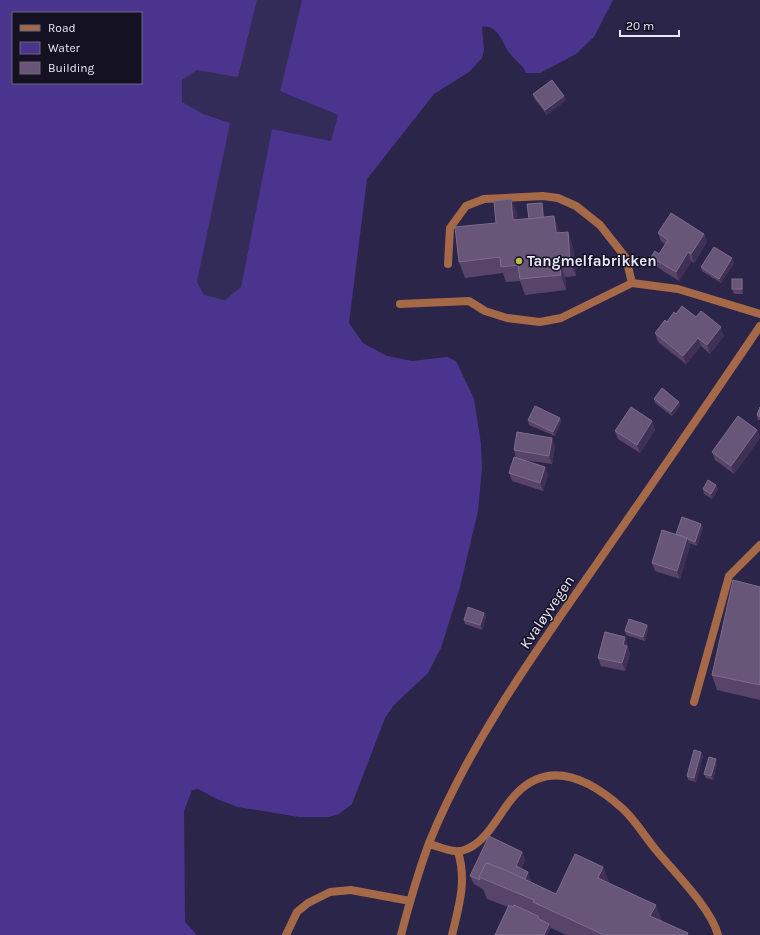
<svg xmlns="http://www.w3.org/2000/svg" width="760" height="935" font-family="Karla,sans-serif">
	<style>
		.built { fill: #342c58 }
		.water { fill: #4b348e; fill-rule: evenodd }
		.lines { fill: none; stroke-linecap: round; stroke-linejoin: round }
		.service { stroke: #a56947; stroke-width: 8 }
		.tertiary { stroke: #a56947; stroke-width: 8 }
		.wall { fill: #584468 }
		.shaded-wall { fill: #403055 }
		.building { fill: #685678; stroke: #7c6c8c }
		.poi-dot { fill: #bebf42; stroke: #141122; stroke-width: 1.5 }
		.labels { text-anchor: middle; stroke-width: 3; stroke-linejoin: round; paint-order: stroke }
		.poi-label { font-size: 15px; font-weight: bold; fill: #e9e7fb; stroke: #141122; text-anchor: start }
		.street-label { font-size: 15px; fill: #e9e7fb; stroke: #141122 }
	</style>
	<rect width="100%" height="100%" fill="#2c254a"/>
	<path class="built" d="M257 0H302L280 90 338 115 331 141 272 129 241 287 225 300 204 295 197 282 229 123 203 114 181 102 182 80 197 70 238 76Z"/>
	<path class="water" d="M0 0H257L238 77 197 70 182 80V102L203 114 230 123 197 282 204 295 225 300 241 287 272 129 331 141 338 115 280 91 302 0H613L594 37 576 54 540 73H526C523 65 518 63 512 56 503 47 499 23 482 27L484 50 482 58 469 72 434 94 367 179 349 323 363 343 387 356 412 361 447 357 456 361 474 399 481 444 482 468 478 511 460 587 441 648 428 673 394 705 385 718 352 804 339 814 329 817H299L238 807 219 800 198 789 192 790 184 811 185 922 197 935H0ZM13 13H141V83H13Z"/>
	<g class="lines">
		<g class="service">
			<path d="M448 264 450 228 466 206 484 199 543 196 558 198 576 206 600 225 626 258 632 283"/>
			<path d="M400 304 469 301 485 311 507 318 540 322 561 318 632 283 678 289 760 314"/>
			<path d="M694 702 729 576 760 545"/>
			<path d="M429 844C441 847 455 855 467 849 490 839 500 810 517 793 552 758 593 782 623 809 636 821 645 837 656 850 674 872 711 908 718 935"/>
			<path d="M286 935 297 912 308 903 330 892 351 890 410 901"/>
			<path d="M452 935C459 906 467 881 458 852"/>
		</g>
		<path class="tertiary" d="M401 935C409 904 418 873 429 843 470 742 536 651 598 562 652 484 707 405 760 326"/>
	</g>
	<g class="wall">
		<path d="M533 94 564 96 566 100 547 115 534 98Z"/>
		<path d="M511 199 517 214V220L529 219 542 203 543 207 544 217 560 232V233L568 232 573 248 576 276 565 277 566 290 525 295 520 281 506 282 503 273 465 278 459 262 496 223Z"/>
		<path d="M658 233 704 234 707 242 694 263 691 261 679 281 654 265 651 257 659 254 665 244 661 241Z"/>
		<path d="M734 263 721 283 702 271 701 267Z"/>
		<path d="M743 283V294H734L732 289Z"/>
		<path d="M676 314 696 317 724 336 710 354 701 346 686 364 658 342 655 333 667 322Z"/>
		<path d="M654 399 679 402 680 406 672 416 655 403Z"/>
		<path d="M760 407V420H758L757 415Z"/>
		<path d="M560 418 561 422 555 436 529 425 528 420Z"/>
		<path d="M652 421 655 430 640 453 618 439 615 431Z"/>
		<path d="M757 430 760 438 734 474 715 460 712 452Z"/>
		<path d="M552 438 555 447 552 464 524 460 545 467 548 475 543 491 512 481 509 473 516 458 514 450Z"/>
		<path d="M716 485 718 490 712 499 704 494 703 489Z"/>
		<path d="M701 524 703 528 697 546 689 543 690 546 680 579 655 571 652 563Z"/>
		<path d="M760 587V700L717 690 712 675Z"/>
		<path d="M484 613 486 617 482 630 465 624 464 620Z"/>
		<path d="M647 625 648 630 645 641 626 635 625 631Z"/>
		<path d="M628 645V648L630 654 625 671 601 666 598 658Z"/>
		<path d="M703 756 696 782 688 780 687 776Z"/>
		<path d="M717 763 713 780 706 778 704 774Z"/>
		<path d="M522 852 525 860 521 869 528 872 531 881V882L556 894 603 867 609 883 662 922 688 933V935H566L551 928 547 935H495L508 907 487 899 483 889 474 884 470 876Z"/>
	</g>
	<g class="shaded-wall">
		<path d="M564 96 566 100 547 115 545 110Z"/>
		<path d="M511 199 517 214 519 236 513 220Z"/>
		<path d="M542 203 543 207 546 233 545 229Z"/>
		<path d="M554 216 560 232 562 249 556 233Z"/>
		<path d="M568 232 573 248 576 276 570 260Z"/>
		<path d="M704 234 707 242 694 263 691 254Z"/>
		<path d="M688 252 691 261 679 281 676 272Z"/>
		<path d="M732 258 734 263 721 283 719 279Z"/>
		<path d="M559 261 565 277 566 290 561 275Z"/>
		<path d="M742 279 743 283V294L742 289Z"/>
		<path d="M721 327 724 336 710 354 707 345Z"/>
		<path d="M698 338 701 346 686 364 683 356Z"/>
		<path d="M679 402 680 406 672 416 671 412Z"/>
		<path d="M560 418 561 422 555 436 553 432Z"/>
		<path d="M652 421 655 430 640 453 637 445Z"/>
		<path d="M757 430 760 438 734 474 731 466Z"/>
		<path d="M552 438 555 447 552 464 549 456Z"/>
		<path d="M545 467 548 475 543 491 540 483Z"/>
		<path d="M716 485 718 490 712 499 711 494Z"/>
		<path d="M701 524 703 528 697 546 695 542Z"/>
		<path d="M687 538 690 546 680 579 677 571Z"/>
		<path d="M484 613 486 617 482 630 480 625Z"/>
		<path d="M647 625 648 630 645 641 643 637Z"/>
		<path d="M625 637 628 645V648L630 654 625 671 622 663 623 645Z"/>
		<path d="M701 752 703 756 696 782 694 778Z"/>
		<path d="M716 759 717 763 713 780 711 776Z"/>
		<path d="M522 852 525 860 519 875 516 866Z"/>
		<path d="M603 867 611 889 598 878Z"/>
		<path d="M528 872 531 881 524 896 521 888Z"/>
		<path d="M656 905 664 926 650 916Z"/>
		<path d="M549 924 551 928 547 935H544Z"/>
	</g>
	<g class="building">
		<path d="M552 80 564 96 545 110 533 94Z"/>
		<path d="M511 199 513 220 554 216 556 233 568 232 570 260 559 261 561 275 520 279 518 265 501 267 500 257 459 262 455 227 496 223 494 201Z"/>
		<path d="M542 203 543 217 529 219 527 204Z"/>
		<path d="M671 213 704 234 691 254 688 252 676 272 651 257 655 251 659 254 668 240 658 233Z"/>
		<path d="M714 247 732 258 719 279 701 267Z"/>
		<rect x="732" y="279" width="10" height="10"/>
		<path d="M682 306 696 317 701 311 721 327 707 345 698 338 683 356 655 333 665 320 667 322 674 312 676 314Z"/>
		<path d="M662 388 679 402 671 412 654 399Z"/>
		<path d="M535 406 560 418 553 432 528 420Z"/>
		<path d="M631 407 652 421 637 445 615 431Z"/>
		<path d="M760 407V417L757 415Z"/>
		<path d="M738 416 757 430 731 466 712 452Z"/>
		<path d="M517 432 552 438 549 456 514 450Z"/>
		<path d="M514 457 545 467 540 483 509 473Z"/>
		<path d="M708 480 716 485 711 494 703 489Z"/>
		<path d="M682 517 701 524 695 542 688 539 687 538 676 534Z"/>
		<path d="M662 530 687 538 677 571 652 563Z"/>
		<path d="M733 580 760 587V685L712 675Z"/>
		<path d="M468 607 484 613 480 625 464 620Z"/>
		<path d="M629 619 647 625 643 637 625 631Z"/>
		<path d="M605 632 625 637 623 645 627 646 622 663 598 658Z"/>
		<path d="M694 750 701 752 694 778 687 776Z"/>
		<path d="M709 757 716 759 711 776 704 774Z"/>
		<path d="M489 836 522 852 516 866 528 872 525 879 505 870 486 863 479 877 480 880 470 876Z"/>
		<path d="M575 854 603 867 598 878 656 905 650 916 688 933 687 935H604L533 902 534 900 479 877 486 863 505 870 556 894Z"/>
		<path d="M509 905 513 907 514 905 538 916 539 919 549 924 544 935H495Z"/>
	</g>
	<circle class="poi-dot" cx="519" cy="261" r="4"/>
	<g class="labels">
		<g class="poi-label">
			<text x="527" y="266">Tangmelfabrikken</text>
		</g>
		<g class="street-label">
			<text transform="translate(547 612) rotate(-56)" y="5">Kvaløyvegen</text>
		</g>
	</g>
	<rect x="12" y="12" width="130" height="72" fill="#141122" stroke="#696779"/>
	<rect x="20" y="25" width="20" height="6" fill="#a56947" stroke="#696779"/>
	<text x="48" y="32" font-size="12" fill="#e9e7fb">Road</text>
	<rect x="20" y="42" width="20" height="12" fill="#4b348e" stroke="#696779"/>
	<text x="48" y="52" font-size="12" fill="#e9e7fb">Water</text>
	<rect x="20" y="62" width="20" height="12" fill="#685678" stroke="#696779"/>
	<text x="48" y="72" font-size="12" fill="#e9e7fb">Building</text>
	<path d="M620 30v6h59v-6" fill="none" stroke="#e9e7fb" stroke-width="2"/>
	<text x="626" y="30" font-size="12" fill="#e9e7fb" stroke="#141122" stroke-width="3" paint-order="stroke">20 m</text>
</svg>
